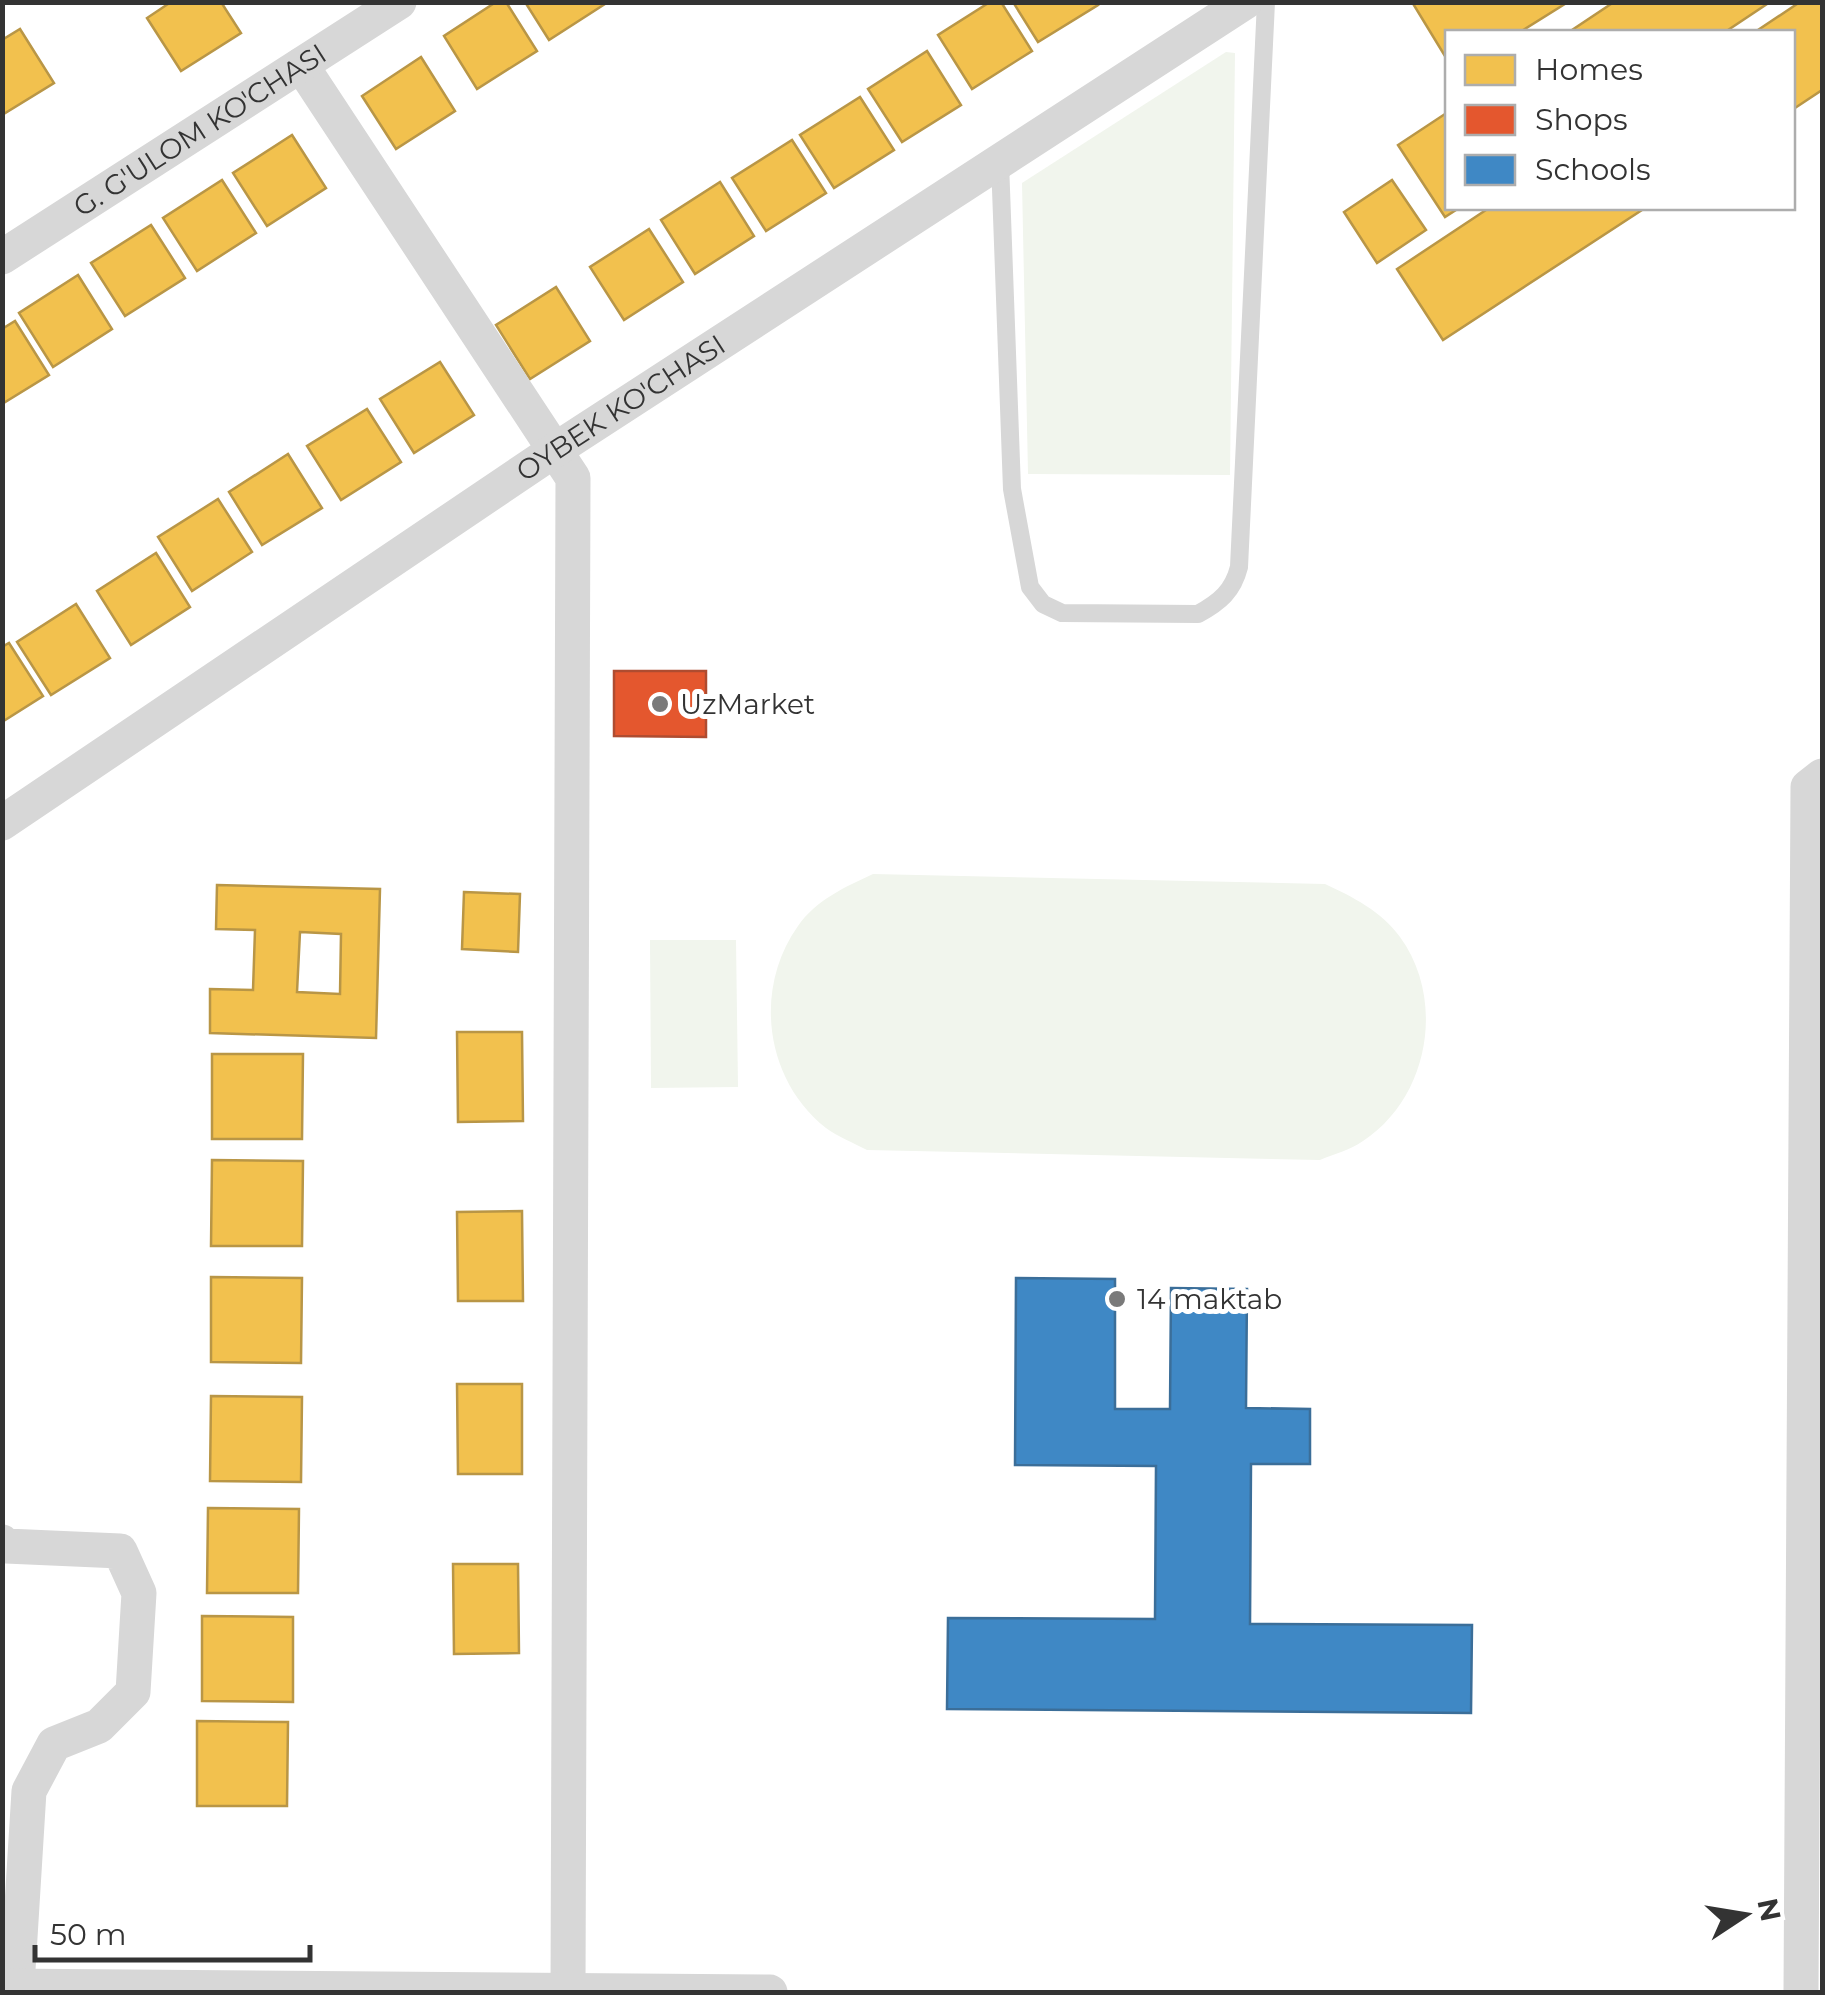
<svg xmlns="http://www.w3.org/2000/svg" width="1825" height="1995" font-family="Montserrat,sans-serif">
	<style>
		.green { fill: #f1f5ed }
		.homes { fill: #f2c14e; stroke: #b99646; stroke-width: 2.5; fill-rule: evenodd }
		.shops { fill: #e4572e; stroke: #af4c30; stroke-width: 2.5 }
		.schools { fill: #3f88c5; stroke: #3b6e99; stroke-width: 2.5 }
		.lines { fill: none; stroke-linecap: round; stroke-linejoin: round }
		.lane { stroke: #d7d7d7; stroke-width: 18 }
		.street { stroke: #d7d7d7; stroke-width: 35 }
		.poi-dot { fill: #7a7a7a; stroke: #fff; stroke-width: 4 }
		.labels { text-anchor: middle; stroke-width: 10; stroke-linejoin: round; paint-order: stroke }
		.street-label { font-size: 28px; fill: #333; stroke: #fff }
		.poi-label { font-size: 28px; fill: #333; stroke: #fff; text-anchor: start }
	</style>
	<rect width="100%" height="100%" fill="#fff"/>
	<g class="green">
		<path d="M1226 52 1235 53 1230 475 1028 474 1022 183Z"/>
		<path d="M873 874 1325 884C1353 897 1381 911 1400 937 1446 1000 1429 1098 1363 1141 1350 1150 1334 1154 1320 1160L867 1150C854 1143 838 1137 826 1128 765 1080 753 989 798 926 816 900 845 887 873 874Z"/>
		<path d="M650 940H736L738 1087 651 1088Z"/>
	</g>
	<g class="homes">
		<path d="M171 2H221L241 33 181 71 147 18Z"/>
		<path d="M496 2H506L537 51 477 89 444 36Z"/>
		<path d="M525 2H608L549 40Z"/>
		<path d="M990 2H1001L1032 51 972 89 938 35Z"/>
		<path d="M1013 2H1096L1098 5 1038 42Z"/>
		<path d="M1412 2H1568L1520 32H1448V61Z"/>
		<path d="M1614 2H1770L1725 32H1569Z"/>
		<path d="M1800 2H1822V90L1792 110V32H1755Z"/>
		<path d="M20 29 54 83 2 115V40Z"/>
		<path d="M927 51 961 105 902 142 868 89Z"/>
		<path d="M421 57 455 111 396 149 362 96Z"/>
		<path d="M860 97 894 150 834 188 800 135Z"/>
		<path d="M1448 112V208H1459L1445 217 1398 145Z"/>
		<path d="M292 135 326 188 267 226 233 173Z"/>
		<path d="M792 140 826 193 766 231 732 178Z"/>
		<path d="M222 180 256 233 197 271 163 218Z"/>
		<path d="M1392 180 1426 230 1377 263 1344 212Z"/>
		<path d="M720 182 754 236 695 274 661 220Z"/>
		<path d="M1489 208H1645L1443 340 1397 269Z"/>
		<path d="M151 225 185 278 125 316 91 263Z"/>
		<path d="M649 229 683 282 624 320 590 267Z"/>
		<path d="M78 275 112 329 53 367 19 313Z"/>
		<path d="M556 287 590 341 530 379 496 325Z"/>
		<path d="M15 321 49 375 2 404V329Z"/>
		<path d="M440 362 474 415 414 453 380 399Z"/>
		<path d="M367 409 401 462 341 500 307 446Z"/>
		<path d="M288 454 322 508 262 545 229 492Z"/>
		<path d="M218 499 252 552 192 591 158 537Z"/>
		<path d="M156 553 190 607 131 645 97 591Z"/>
		<path d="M76 604 110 658 51 695 17 642Z"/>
		<path d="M9 643 43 696 2 722V647Z"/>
		<path d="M217 885 380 889 376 1038 210 1033V989L253 990 255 930 216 929ZM300 932 341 934 340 994 297 992Z"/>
		<path d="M464 892 520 894 518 952 462 949Z"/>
		<path d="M457 1032H522L523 1121 458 1122Z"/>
		<path d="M212 1054H303L302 1139H212Z"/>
		<path d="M212 1160 303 1161 302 1246H211Z"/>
		<path d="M522 1211 523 1301H458L457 1212Z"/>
		<path d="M211 1277 302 1278 301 1363 211 1362Z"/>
		<path d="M457 1384H522V1474H458Z"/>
		<path d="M211 1396 302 1397 301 1482 210 1481Z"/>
		<path d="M208 1508 299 1509 298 1593H207Z"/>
		<path d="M453 1564H518L519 1653 454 1654Z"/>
		<path d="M202 1616 293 1617V1702L202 1701Z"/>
		<path d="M197 1721 288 1722 287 1806H197Z"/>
	</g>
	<path class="shops" d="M614 671H706V737L614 736Z"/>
	<path class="schools" d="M1016 1278 1115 1279V1409H1170L1171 1288 1247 1289 1246 1408 1310 1409V1464H1251L1250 1624 1472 1625 1471 1713 947 1709 948 1618 1155 1619 1156 1466 1015 1465Z"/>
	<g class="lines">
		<path class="lane" d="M1000 162 1012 489 1030 587 1043 604 1062 613 1198 614C1220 602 1233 591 1239 567L1266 2"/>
		<g class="street">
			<path d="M301 65 573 478 568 1991"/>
			<path id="s1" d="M2 257 399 2"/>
			<path id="s2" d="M2 823 555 450 1245 2"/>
			<path d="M2 1542 6 1546 120 1551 139 1593 133 1692 99 1726 54 1744 29 1791 17 1986"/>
			<path d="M2 1986 770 1992"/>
			<path d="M1801 1992 1808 787 1822 776"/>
		</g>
	</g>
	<g class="poi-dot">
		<circle cx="660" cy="704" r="10"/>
		<circle cx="1117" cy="1299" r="10"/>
	</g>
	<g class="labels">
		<g class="street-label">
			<text dy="10" stroke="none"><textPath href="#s1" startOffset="235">G. G'ULOM KO'CHASI</textPath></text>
			<text dy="10" stroke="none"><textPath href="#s2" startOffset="745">OYBEK KO'CHASI</textPath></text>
		</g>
		<g class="poi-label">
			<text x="680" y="714">UzMarket</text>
			<text x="1137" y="1309">14 maktab</text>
		</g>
	</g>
	<rect width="1825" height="1995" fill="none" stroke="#333333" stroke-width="10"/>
	<rect x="1445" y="30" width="350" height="180" fill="#ffffff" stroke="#adadad" stroke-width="2.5"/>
	<rect x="1465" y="55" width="50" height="30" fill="#f2c14e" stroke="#adadad" stroke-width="2.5"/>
	<text x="1535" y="80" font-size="30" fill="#333333">Homes</text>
	<rect x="1465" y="105" width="50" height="30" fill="#e4572e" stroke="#adadad" stroke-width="2.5"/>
	<text x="1535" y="130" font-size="30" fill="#333333">Shops</text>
	<rect x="1465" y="155" width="50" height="30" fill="#3f88c5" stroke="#adadad" stroke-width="2.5"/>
	<text x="1535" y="180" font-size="30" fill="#333333">Schools</text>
	<g transform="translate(1745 1915) rotate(78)" stroke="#ffffff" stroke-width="8" paint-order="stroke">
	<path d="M0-8L18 38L0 25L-18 38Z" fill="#333333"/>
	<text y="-15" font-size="28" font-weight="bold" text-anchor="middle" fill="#333333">N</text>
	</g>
	<path d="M35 1945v15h275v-15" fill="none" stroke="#333333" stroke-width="5"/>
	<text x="50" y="1945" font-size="30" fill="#333333" stroke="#ffffff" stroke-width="8" paint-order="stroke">50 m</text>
</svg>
